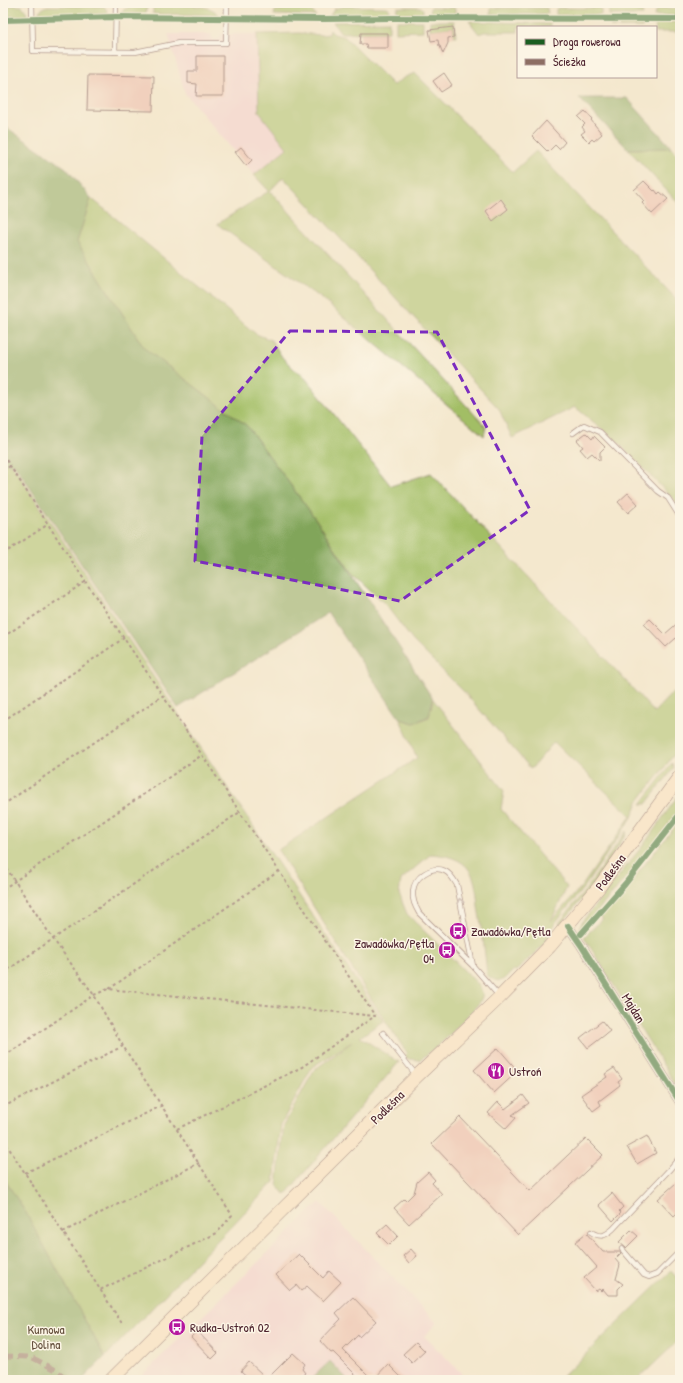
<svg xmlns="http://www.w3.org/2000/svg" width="683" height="1383" font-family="'Patrick Hand',sans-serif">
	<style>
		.built { fill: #f6cfd6 }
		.green { fill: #a2be65; stroke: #766e48 }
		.forest { fill: #81a55a; stroke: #666242 }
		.building { fill: #edb4a8 }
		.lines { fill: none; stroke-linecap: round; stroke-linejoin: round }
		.service-casing { stroke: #643d43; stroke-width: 6 }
		.minor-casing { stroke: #643d43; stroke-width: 10 }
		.secondary-casing { stroke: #643d43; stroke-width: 14 }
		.path { stroke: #643d43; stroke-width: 2; stroke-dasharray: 3 3; stroke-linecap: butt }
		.service { stroke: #fff; stroke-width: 4.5 }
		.minor { stroke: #fff; stroke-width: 9 }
		.secondary { stroke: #fee5c5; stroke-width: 13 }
		.quiet { stroke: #8d6e63; stroke-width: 5; stroke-dasharray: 10 5; stroke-linecap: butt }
		.cycleway-casing { stroke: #fcf5e5; stroke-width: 8 }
		.cycleway { stroke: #1b5e20; stroke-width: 6 }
		.oneway { stroke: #ae9aa0 }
		.marked { fill: none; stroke: #7b2cbf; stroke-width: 3; stroke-dasharray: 8 5; stroke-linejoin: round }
		.labels { text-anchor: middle; stroke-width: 3; stroke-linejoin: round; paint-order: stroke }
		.street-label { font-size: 13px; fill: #4a1f2b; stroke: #fcf5e5 }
		.poi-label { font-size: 13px; fill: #4a1f2b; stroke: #fcf5e5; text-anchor: start }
		.park-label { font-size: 13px; fill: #644f3c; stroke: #fcf5e5 }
	</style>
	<rect width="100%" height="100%" fill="#fcf5e5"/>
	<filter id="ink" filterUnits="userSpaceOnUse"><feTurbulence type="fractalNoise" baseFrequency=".025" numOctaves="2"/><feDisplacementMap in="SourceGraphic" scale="8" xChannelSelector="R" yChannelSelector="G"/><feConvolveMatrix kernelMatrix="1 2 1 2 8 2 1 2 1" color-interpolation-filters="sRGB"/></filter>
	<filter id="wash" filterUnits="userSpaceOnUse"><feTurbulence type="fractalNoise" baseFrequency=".012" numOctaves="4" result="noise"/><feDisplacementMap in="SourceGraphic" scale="16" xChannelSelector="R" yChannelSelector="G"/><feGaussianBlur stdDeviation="0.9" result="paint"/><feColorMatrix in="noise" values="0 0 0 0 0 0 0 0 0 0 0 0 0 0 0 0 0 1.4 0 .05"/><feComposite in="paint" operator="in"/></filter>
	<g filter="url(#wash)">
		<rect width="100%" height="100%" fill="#f4e8ce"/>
		<g class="built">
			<path d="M168 34H211L213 39 217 40 220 37 221 34H257L259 112 287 148 254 175 185 93Z"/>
			<path d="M320 1202 437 1323 424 1336 468 1380H348L330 1361 310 1380H137Z"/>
		</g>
		<g class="green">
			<path d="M3 5 22 6 26 11 27 16 3 17Z"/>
			<path d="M47 6H104L109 14 38 16 40 10Z"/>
			<path d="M131 6H147L146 14H121L123 10Z"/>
			<path d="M153 6C170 6 209 1 219 15L153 14Z"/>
			<path d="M301 6 309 8 316 16 274 15 275 11Z"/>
			<path d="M344 6 387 7 389 8 388 14 330 16 334 9Z"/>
			<path d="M397 7H421L423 9V14H396Z"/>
			<path d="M431 7 455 8V14H430Z"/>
			<path d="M637 7 642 11 643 15H609V10L612 8Z"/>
			<path d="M491 8H547L548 14 491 15Z"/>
			<path d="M558 8H600L601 10V15H556V9Z"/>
			<path d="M661 8H680V15L654 16 655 12Z"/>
			<path d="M389 21V32L341 33 333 22Z"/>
			<path d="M396 21H423V31L396 32Z"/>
			<path d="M430 21H454L456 36H454L453 27 430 30Z"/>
			<path d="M469 21 550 24 551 27H518V32H484L479 34Z"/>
			<path d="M611 22H644L643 27H611Z"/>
			<path d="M655 22H680V32H656Z"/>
			<path d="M330 30 334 34 345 37 393 85 405 77 415 73 513 172 536 151 680 303V506L617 441 575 407 512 438 499 409 283 177 270 191 486 427 484 436 321 298 217 224 269 191 254 175 287 148 259 112 257 34 300 33 321 35 329 34Z"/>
			<path d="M672 148 680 157V205L628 149Z"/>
			<path d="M91 198 256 334 271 340 282 357 295 370 302 374 391 486 431 473 614 668 654 712 680 685V747L638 802 632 817 585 886 555 923 544 944 516 971 514 970C504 979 500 986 487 975 485 952 482 930 478 907 477 895 476 881 470 871 462 858 445 855 431 854L401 880 399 894 407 914 478 984 483 994 480 1002C461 1023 443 1045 419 1060L409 1059 404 1056 407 1053 380 1013 278 850 417 758 400 719 414 723 429 717 433 699 504 791 501 809 567 887 551 921 582 886 631 816 554 742 531 769 464 692 413 641 385 604 351 572 317 521 247 426 144 348 77 242Z"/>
			<path d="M3 451 383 1021 360 1037 399 1062 285 1195 277 1185 284 1125 314 1070 352 1042 312 1067 281 1124 274 1182 105 1357 26 1213 3 1177Z"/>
			<path d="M672 763 674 768 646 804H641Z"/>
			<path d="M680 793V809L648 852 583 928 579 929 582 922 644 844Z"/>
			<path d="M680 820V1092L584 937 603 919 600 917 626 888Z"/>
			<path d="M626 831V834L597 880 562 923 560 924 559 923 585 891Z"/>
			<path d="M671 1271 680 1281V1339L637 1380H559Z"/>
		</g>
		<g class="forest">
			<path d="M579 98H627L672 148 628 149Z"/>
			<path d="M3 125 66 168 91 198 77 242 144 348 247 426 317 521 433 699 429 716 414 723 400 719 328 613 178 708 14 464H3Z"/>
			<path d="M3 1177 26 1213 105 1357 82 1380H3Z"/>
			<path d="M330 1361 348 1380H310Z"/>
		</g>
		<g id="blocks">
			<g class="building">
				<path d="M453 27 454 37 448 38V43L443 54 440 46H439L438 40 431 41 429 30Z"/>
				<path d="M361 33H388V48H367L366 44H360Z"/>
				<path d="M197 56H223V96H196L197 84 188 83V71H197Z"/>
				<path d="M444 73 452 85 441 92 433 81Z"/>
				<path d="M88 75 154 76 153 111 87 110Z"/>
				<path d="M585 111 592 119 591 120 602 134 594 141 592 139 589 142 581 134 585 131 582 127 585 124 578 117Z"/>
				<path d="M546 121 565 142 559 149 555 145 548 152 532 136Z"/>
				<path d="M241 147 252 160 246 166 235 152Z"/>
				<path d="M644 181 654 191 655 190 658 194 660 192 668 199 652 214 642 203 644 201 634 190Z"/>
				<path d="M501 199 508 209 493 221 486 211Z"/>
				<path d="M586 433 592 439 594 436 605 447 600 452V461L592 453 587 457 580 449 583 447 577 440Z"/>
				<path d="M628 493 638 504 628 513 618 502Z"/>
				<path d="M650 619 665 634 680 621V643L676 638 666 647 644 624Z"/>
				<path d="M602 1021 610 1031 588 1048 580 1038Z"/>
				<path d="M498 1048 518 1071 494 1093 474 1070Z"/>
				<path d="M614 1068 622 1079 618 1082 620 1085 599 1101 601 1105 593 1111 581 1095 607 1077 605 1074Z"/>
				<path d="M523 1095 529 1103 512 1115 516 1118 506 1129 488 1113 498 1102 505 1109Z"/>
				<path d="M460 1117 530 1191 586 1138 603 1155 518 1235 432 1144Z"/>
				<path d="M647 1136 656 1153 637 1164 627 1147Z"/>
				<path d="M428 1172 435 1180 432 1183 442 1194 409 1224 394 1208 404 1199 406 1201 414 1193 417 1182Z"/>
				<path d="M676 1183 680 1187V1210L674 1216 658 1199Z"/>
				<path d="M612 1193 623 1207 619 1211 621 1213 613 1221 599 1205Z"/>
				<path d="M387 1224 398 1236 389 1245 377 1233Z"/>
				<path d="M631 1230 638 1236 626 1248 619 1242Z"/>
				<path d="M586 1233 603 1252H620L621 1253 615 1259 620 1265 616 1279 623 1284 618 1289V1295H608L603 1289 601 1291 599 1289 596 1291 584 1278 597 1267 575 1242Z"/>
				<path d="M411 1249 417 1256 409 1263 403 1256Z"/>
				<path d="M299 1254 323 1278 329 1271 341 1282 323 1301 307 1286 301 1291 296 1285 290 1290 276 1275Z"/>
				<path d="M353 1297 376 1321 359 1337 358 1335 343 1350 373 1380H361L333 1352 331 1353 320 1341 341 1319 336 1313Z"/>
				<path d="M197 1331 218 1353 212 1359 191 1337Z"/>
				<path d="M416 1342 425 1351 412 1363 403 1354Z"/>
				<path d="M293 1353 305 1364 302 1369 305 1373 297 1380H266Z"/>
				<path d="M249 1362 262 1374 257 1380H251L241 1371Z"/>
				<path d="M388 1364 404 1380H373Z"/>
			</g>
		</g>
	</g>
	<g filter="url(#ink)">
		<use href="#blocks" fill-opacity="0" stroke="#643d43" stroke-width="1"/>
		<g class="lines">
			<defs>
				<g id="service">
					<path d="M32 3 33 51 135 52 179 43H226L227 3"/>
					<path d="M115 52 116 3"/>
					<path d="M573 433 584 425 600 432 658 491 668 498 680 517"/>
					<path d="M473 966 457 885C454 880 451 874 445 871 432 864 413 878 413 892 412 900 415 906 419 913L473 966 499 996"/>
					<path d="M383 1033 416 1075"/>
					<path d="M591 1232C601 1238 605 1236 613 1229L669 1170 680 1157"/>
					<path d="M622 1249 644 1275 649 1277 657 1274 680 1251"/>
				</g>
				<path id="minor" d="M568 926 581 945 680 1102"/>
				<path id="secondary" d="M111 1380 417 1076 500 997 550 946 599 887 680 776"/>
			</defs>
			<use href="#service" class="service-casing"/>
			<use href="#minor" class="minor-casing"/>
			<use href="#secondary" class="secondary-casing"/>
			<g class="path">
				<path d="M3 455 85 581 163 696 375 1016 108 989 94 995 3 1057"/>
				<path d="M3 471 10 466"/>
				<path d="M3 554 47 525"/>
				<path d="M3 637 85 582"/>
				<path d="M3 721 124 638"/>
				<path d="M3 805 162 696"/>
				<path d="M3 863 53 939 94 995 123 1046 232 1215 217 1233 100 1290"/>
				<path d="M3 889 202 755"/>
				<path d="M3 973 240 812"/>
				<path d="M109 989 279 871"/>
				<path d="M3 1107 123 1046"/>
				<path d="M177 1129 302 1067 375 1016"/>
				<path d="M3 1139 123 1325"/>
				<path d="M25 1173 161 1106"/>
				<path d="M63 1232 199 1163"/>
			</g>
			<use href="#service" class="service"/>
			<use href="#minor" class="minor"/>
			<use href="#secondary" class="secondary"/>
			<path class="quiet" d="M3 1356 31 1357 56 1370 68 1380"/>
			<defs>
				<g id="cycleway">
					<path d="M3 20 116 17 323 19 392 18 680 19"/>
					<path d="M568 926 581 945 680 1102"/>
					<path d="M581 934 625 884 680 814"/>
				</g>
			</defs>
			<use href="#cycleway" class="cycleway-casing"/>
			<use href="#cycleway" class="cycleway"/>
		</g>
		<defs><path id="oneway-chevron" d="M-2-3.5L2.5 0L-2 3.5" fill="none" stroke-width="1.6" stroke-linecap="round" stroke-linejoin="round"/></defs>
		<use class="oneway" href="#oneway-chevron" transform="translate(460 901) rotate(-101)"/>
	</g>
	<path d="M0 0H683V1383H0ZM290 331 437 332 530 510 400 601 195 561 202 436Z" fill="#f4e8ce" fill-opacity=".55" fill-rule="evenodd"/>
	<path class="marked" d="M290 331 437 332 530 510 400 601 195 561 202 436Z"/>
	<defs>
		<symbol id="bus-disc" viewBox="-11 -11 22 22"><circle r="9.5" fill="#b5179e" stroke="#fcf5e5"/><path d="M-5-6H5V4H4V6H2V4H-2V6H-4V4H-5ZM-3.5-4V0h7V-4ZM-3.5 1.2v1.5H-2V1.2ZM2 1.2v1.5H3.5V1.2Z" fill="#fff"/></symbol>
		<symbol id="restaurant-disc" viewBox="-11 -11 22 22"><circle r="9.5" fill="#b5179e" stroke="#fcf5e5"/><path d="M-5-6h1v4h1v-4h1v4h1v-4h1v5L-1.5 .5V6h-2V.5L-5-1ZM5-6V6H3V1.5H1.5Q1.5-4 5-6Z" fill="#fff"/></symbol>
	</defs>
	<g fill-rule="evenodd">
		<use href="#bus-disc" x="448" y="921" width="20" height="20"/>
		<use href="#bus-disc" x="437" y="940" width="20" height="20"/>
		<use href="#restaurant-disc" x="486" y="1061" width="20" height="20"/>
		<use href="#bus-disc" x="167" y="1317" width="20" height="20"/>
	</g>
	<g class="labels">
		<g class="street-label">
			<text transform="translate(610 872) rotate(-54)" y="5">Podleśna</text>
			<text transform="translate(634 1008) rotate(58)" y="5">Majdan</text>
			<text transform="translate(387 1107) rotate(-45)" y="5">Podleśna</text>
		</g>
		<g class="poi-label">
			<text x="471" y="936">Zawadówka/Pętla</text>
			<text x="434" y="948" text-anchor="end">Zawadówka/Pętla<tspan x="434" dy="15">04</tspan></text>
			<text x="509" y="1076">Ustroń</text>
			<text x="190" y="1332">Rudka-Ustroń 02</text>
		</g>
		<g class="park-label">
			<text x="46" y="1334">Kumowa<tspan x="46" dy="15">Dolina</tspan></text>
		</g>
	</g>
	<rect width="683" height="1383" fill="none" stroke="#fcf5e5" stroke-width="16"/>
	<rect x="517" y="26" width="140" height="52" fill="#fcf5e5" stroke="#b59f9b"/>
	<rect x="525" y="39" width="20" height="6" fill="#1b5e20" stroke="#b59f9b"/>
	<text x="553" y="46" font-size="12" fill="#4a1f2b">Droga rowerowa</text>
	<rect x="525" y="59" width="20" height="6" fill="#8d6e63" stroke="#b59f9b"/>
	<text x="553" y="66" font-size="12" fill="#4a1f2b">Ścieżka</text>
</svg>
